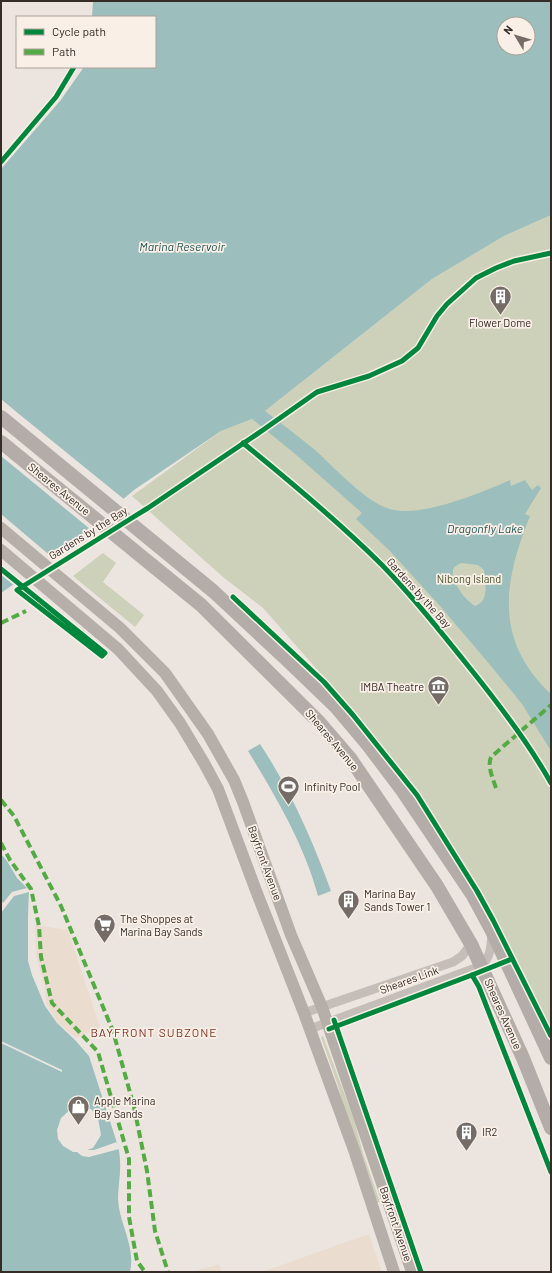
<svg xmlns="http://www.w3.org/2000/svg" width="552" height="1273" font-family="Barlow,sans-serif">
	<style>
		.green { fill: #ced1b9 }
		.plaza { fill: #eadcce }
		.water { fill: #9cbebc; fill-rule: evenodd }
		.pier { fill: #ece5df }
		.lines { fill: none; stroke-linecap: round; stroke-linejoin: round }
		.minor { stroke: #c5bdb8; stroke-width: 9 }
		.secondary { stroke: #b6aea9; stroke-width: 12 }
		.primary { stroke: #b3aca8; stroke-width: 14 }
		.quiet { stroke: #54ab44; stroke-width: 4; stroke-dasharray: 8 4; stroke-linecap: butt }
		.cycleway-casing { stroke: #f9efe6; stroke-width: 8 }
		.cycleway { stroke: #00873e; stroke-width: 5 }
		.labels { text-anchor: middle; stroke-width: 3.5; stroke-linejoin: round; paint-order: stroke }
		.poi-label { font-size: 11px; fill: #352b27; stroke: #f9efe6; text-anchor: start }
		.street-label { font-size: 11px; fill: #352b27; stroke: #f9efe6 }
		.park-label { font-size: 11px; fill: #46532b; stroke: #f9efe6 }
		.water-label { font-size: 12px; font-style: italic; fill: #1d5556; stroke: #f9efe6 }
		.neighbourhood-label { font-size: 12px; letter-spacing: 1px; fill: #833321; stroke: #f9efe6 }
	</style>
	<rect width="100%" height="100%" fill="#ece5df"/>
	<g class="green">
		<path d="M551 215V1054L514 965 420 794 321 674 263 608 223 577 132 496 221 431 252 419 265 411 432 279 504 236Z"/>
		<path d="M103 553 116 563 103 582 144 615 135 627 73 576Z"/>
		<path d="M323 1036 354 1119 363 1153 380 1202 377 1203 347 1121 339 1089 321 1037Z"/>
	</g>
	<g class="plaza">
		<path d="M35 925 68 930 100 1027 76 1038 58 1023 46 1004 45 987 36 956Z"/>
		<path d="M369 1234 382 1272H262Z"/>
		<path d="M219 1264 222 1272H192Z"/>
	</g>
	<g class="water">
		<path d="M93 1H551V215L504 236 432 279 265 411C282 424 299 437 315 450 335 468 369 506 394 510 425 516 481 493 510 480L511 486 525 480 532 490 538 485 541 488 525 514 530 516C503 583 494 640 551 694V751L522 704 491 666 440 606 390 551 356 519 362 513 294 453 252 419 221 431 134 490 63 550 1 593V169L60 101 84 67H155V17H92ZM504 24H528V48H504ZM461 563 478 565 484 570C485 582 490 601 475 606 466 601 456 587 453 577 452 574 453 570 454 567Z"/>
		<path d="M260 744C291 791 312 839 331 891L318 896C305 846 275 795 248 751Z"/>
		<path d="M1 854 7 861 17 878 29 890 28 917V961L32 975 45 1006 57 1023 75 1040 89 1056 118 1146C119 1151 120 1156 120 1161 121 1174 118 1186 118 1199 119 1224 136 1246 130 1272H1Z"/>
	</g>
	<g class="pier">
		<path d="M1 399 19 414 125 500 90 529 1 456Z"/>
		<path d="M1 514 53 558 15 586 1 575Z"/>
		<path d="M27 888 29 890V892L14 896 1 913V900L3 903 12 892Z"/>
		<path d="M1 1041 62 1070V1072L1 1043Z"/>
		<path d="M72 1108H82L91 1109 98 1118 101 1135 93 1148 87 1150H94L117 1142 119 1149 89 1157 82 1156 77 1152H73L63 1146 58 1139 57 1130 61 1118Z"/>
	</g>
	<g class="lines">
		<g class="minor">
			<path d="M304 1013 453 962 462 956 471 944"/>
			<path d="M310 1029 481 966C491 958 491 945 492 933"/>
		</g>
		<g class="secondary">
			<path d="M1 528 120 628 165 673 208 734 234 780 243 802 291 935 322 1007 412 1272"/>
			<path d="M1 550 118 649 157 691 180 723 204 763 218 789 255 888 304 1013 354 1150 394 1272"/>
		</g>
		<g class="primary">
			<path d="M1 417 213 591 286 659 336 707 368 745 402 790 472 894 492 931 551 1058"/>
			<path d="M1 442 201 605 319 722 350 758 437 886 471 944 523 1058 551 1128"/>
		</g>
		<g class="quiet">
			<path d="M1 623 26 611"/>
			<path d="M496 788C493 779 487 766 491 757L551 705"/>
			<path d="M1 800 14 816 61 906 113 1031 134 1107 147 1171 155 1231 168 1272"/>
			<path d="M1 843 10 860 31 889 39 926 41 957 52 1003 98 1052 129 1159V1217L137 1261 145 1272"/>
		</g>
		<defs>
			<g id="cycleway">
				<path d="M1 162 56 97 74 67"/>
				<path d="M243 443C291 482 338 521 382 565 413 597 441 632 469 667 498 703 528 742 551 783"/>
				<path d="M1 569 105 653 102 656 17 590 135 516 148 508 263 430 317 392 369 376 402 361 418 348 437 316 447 304 476 278 496 268 514 261 551 253"/>
				<path d="M233 597 324 682 353 715 417 795 477 891 493 920 551 1036"/>
				<path d="M472 975 479 987 551 1172"/>
				<path d="M334 1020 421 1272"/>
				<path d="M329 1029 472 975 512 959"/>
			</g>
		</defs>
		<use href="#cycleway" class="cycleway-casing"/>
		<use href="#cycleway" class="cycleway"/>
	</g>
	<defs>
		<symbol id="building-pin" viewBox="-11 -11 22 30"><path d="M0 17L-7.5 6A9.5 9.5 0 1 1 7.5 6Z" fill="#756c67" stroke="#f9efe6"/><path d="M-4-6H4V6H1V3H-1V6H-4ZM-2.5-4.3h1.7v1.8h-1.7ZM.8-4.3h1.7v1.8H.8ZM-2.5-1h1.7V.8h-1.7ZM.8-1h1.7V.8H.8Z" fill="#fff"/></symbol>
		<symbol id="museum-pin" viewBox="-11 -11 22 30"><path d="M0 17L-7.5 6A9.5 9.5 0 1 1 7.5 6Z" fill="#756c67" stroke="#f9efe6"/><path d="M0-6L6-3V-2H-6V-3ZM-5-1h2V3h-2ZM-1-1h2V3h-2ZM3-1h2V3H3ZM-6 4H6V6H-6Z" fill="#fff"/></symbol>
		<symbol id="stadium-pin" viewBox="-11 -11 22 30"><path d="M0 17L-7.5 6A9.5 9.5 0 1 1 7.5 6Z" fill="#756c67" stroke="#f9efe6"/><path d="M0-5a6.5 5 0 1 0 0 10a6.5 5 0 1 0 0-10ZM-3.5-1.8h7v3.6h-7Z" fill="#fff"/></symbol>
		<symbol id="supermarket-pin" viewBox="-11 -11 22 30"><path d="M0 17L-7.5 6A9.5 9.5 0 1 1 7.5 6Z" fill="#756c67" stroke="#f9efe6"/><path d="M-6-5.5h2.5l.6 2H6L4.5 2H-2.5L-4.4-4H-6ZM-1.5 3.2a1.3 1.3 0 1 0 .1 0ZM3 3.2a1.3 1.3 0 1 0 .1 0Z" fill="#fff"/></symbol>
		<symbol id="shop-pin" viewBox="-11 -11 22 30"><path d="M0 17L-7.5 6A9.5 9.5 0 1 1 7.5 6Z" fill="#756c67" stroke="#f9efe6"/><path d="M-5-2.5h2.3a2.7 3.5 0 0 1 5.4 0H5L5.5 6h-11ZM-1.5-2.5h3a1.5 2.3 0 0 0-3 0Z" fill="#fff"/></symbol>
	</defs>
	<g fill-rule="evenodd">
		<use href="#building-pin" x="488" y="284" width="25" height="34"/>
		<use href="#museum-pin" x="426" y="674" width="25" height="34"/>
		<use href="#stadium-pin" x="276" y="774" width="25" height="34"/>
		<use href="#building-pin" x="336" y="888" width="25" height="34"/>
		<use href="#supermarket-pin" x="92" y="912" width="25" height="34"/>
		<use href="#shop-pin" x="66" y="1094" width="25" height="34"/>
		<use href="#building-pin" x="454" y="1120" width="25" height="34"/>
	</g>
	<g class="labels">
		<g class="poi-label">
			<text x="500" y="327" text-anchor="middle">Flower Dome</text>
			<text x="424" y="691" text-anchor="end">IMBA Theatre</text>
			<text x="304" y="791">Infinity Pool</text>
			<text x="364" y="898">Marina Bay<tspan x="364" dy="13">Sands Tower 1</tspan></text>
			<text x="120" y="923">The Shoppes at<tspan x="120" dy="13">Marina Bay Sands</tspan></text>
			<text x="94" y="1105">Apple Marina<tspan x="94" dy="13">Bay Sands</tspan></text>
			<text x="482" y="1136">IR2</text>
		</g>
		<g class="street-label">
			<text transform="translate(59 489) rotate(39)" y="4">Sheares Avenue</text>
			<text transform="translate(88 533) rotate(-32)" y="4">Gardens by the Bay</text>
			<text transform="translate(419 593) rotate(48)" y="4">Gardens by the Bay</text>
			<text transform="translate(332 740) rotate(50)" y="4">Sheares Avenue</text>
			<text transform="translate(265 863) rotate(70)" y="4">Bayfront Avenue</text>
			<text transform="translate(409 980) rotate(-20)" y="4">Sheares Link</text>
			<text transform="translate(503 1014) rotate(66)" y="4">Sheares Avenue</text>
			<text transform="translate(396 1224) rotate(71)" y="4">Bayfront Avenue</text>
		</g>
		<g class="park-label">
			<text x="469" y="583">Nibong Island</text>
		</g>
		<g class="water-label">
			<text x="182" y="251">Marina Reservoir</text>
			<text x="485" y="533">Dragonfly Lake</text>
		</g>
		<g class="neighbourhood-label">
			<text x="154" y="1037">BAYFRONT SUBZONE</text>
		</g>
	</g>
	<rect width="552" height="1273" fill="none" stroke="#352b27" stroke-width="4"/>
	<rect x="16" y="16" width="140" height="52" fill="#f9efe6" stroke="#aba19a"/>
	<rect x="24" y="29" width="20" height="6" fill="#00873e" stroke="#aba19a"/>
	<text x="52" y="36" font-size="12" fill="#352b27">Cycle path</text>
	<rect x="24" y="49" width="20" height="6" fill="#54ab44" stroke="#aba19a"/>
	<text x="52" y="56" font-size="12" fill="#352b27">Path</text>
	<g transform="translate(516 36) rotate(308)"><circle r="19" fill="#f9efe6" stroke="#aba19a"/>
	<path d="M0-3L7 15L0 10L-7 15Z" fill="#756c67"/>
	<text y="-6" font-size="11" font-weight="bold" text-anchor="middle" fill="#352b27">N</text>
	</g>
</svg>
